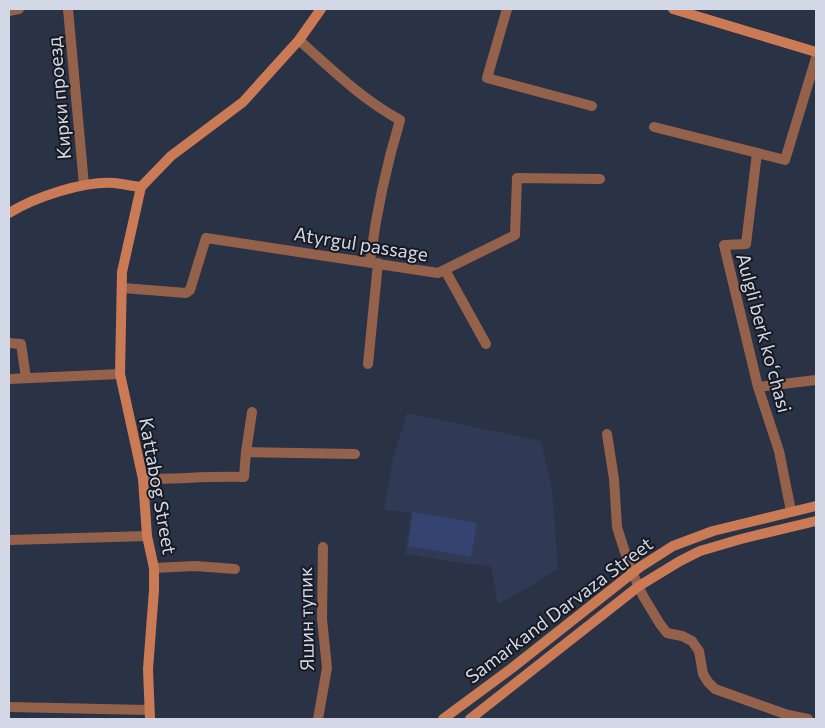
<svg xmlns="http://www.w3.org/2000/svg" width="825" height="728" font-family="Commissioner,sans-serif">
	<style>
		.built { fill: #303a54 }
		.green { fill: #34436f }
		.lines { fill: none; stroke-linecap: round; stroke-linejoin: round }
		.street { stroke: #94624b; stroke-width: 10 }
		.secondary { stroke: #ca7a55; stroke-width: 10 }
		.labels { text-anchor: middle; stroke-width: 4; stroke-linejoin: round; paint-order: stroke }
		.street-label { font-size: 19px; fill: #d3d8e6; stroke: #171a23 }
	</style>
	<rect width="100%" height="100%" fill="#2a3246"/>
	<path class="built" d="M407 413 541 441 552 489 558 569 498 605 491 566 460 563 405 554 411 513 384 510 393 458Z"/>
	<path class="green" d="M413 512 477 523 471 557 408 546Z"/>
	<g class="lines">
		<g class="street">
			<path d="M68 9 84 185"/>
			<path d="M507 9 487 78 592 106"/>
			<path d="M9 11 19 9"/>
			<path d="M299 40C331 69 362 99 400 120 386 167 376 213 370 262"/>
			<path d="M654 127 785 160 816 58"/>
			<path d="M757 153 746 244 724 245 758 387 779 451 791 511"/>
			<path d="M445 270 486 344"/>
			<path d="M123 288 186 293 190 290 206 238 438 273 515 235 517 178 600 179"/>
			<path d="M9 343 21 344 26 378"/>
			<path d="M368 364 378 263"/>
			<path d="M9 379 120 374"/>
			<path d="M758 387 816 380"/>
			<path d="M607 434 614 479 617 527 629 565 643 596 660 624 667 633 682 636 692 641 699 651 703 674 708 682 715 689 788 715 808 719"/>
			<path d="M246 452 355 454"/>
			<path d="M143 479C177 479 210 476 244 477L246 452 252 412"/>
			<path d="M9 540 147 536"/>
			<path d="M154 568 195 566 235 569"/>
			<path d="M9 707 148 710"/>
			<path d="M318 719 327 668 322 619 323 547"/>
		</g>
		<g class="secondary">
			<path d="M673 9 816 52"/>
			<path d="M9 213C35 197 83 181 114 183 123 184 132 186 141 187"/>
			<path d="M150 719 148 669 154 590V568L147 536 143 479 120 374 122 272 141 187 171 156 243 102 299 40 321 9"/>
			<path d="M443 719 512 668 640 567 673 546 713 531 816 506"/>
			<path d="M470 719 639 586 680 561 700 551 741 539 816 521"/>
		</g>
	</g>
	<g class="labels">
		<g class="street-label">
			<text transform="translate(59 98) rotate(-95)" y="7">Кирки проезд</text>
			<text transform="translate(361 244) rotate(9)" y="7">Atyrgul passage</text>
			<text transform="translate(764 333) rotate(75)" y="7">Aulgli berk koʻchasi</text>
			<text transform="translate(158 486) rotate(80)" y="7">Kattabog Street</text>
			<text transform="translate(559 610) rotate(-37)" y="7">Samarkand Darvaza Street</text>
			<text transform="translate(306 619) rotate(-91)" y="7">Яшин тупик</text>
		</g>
	</g>
	<rect width="825" height="728" fill="none" stroke="#d3d8e6" stroke-width="20"/>
</svg>
